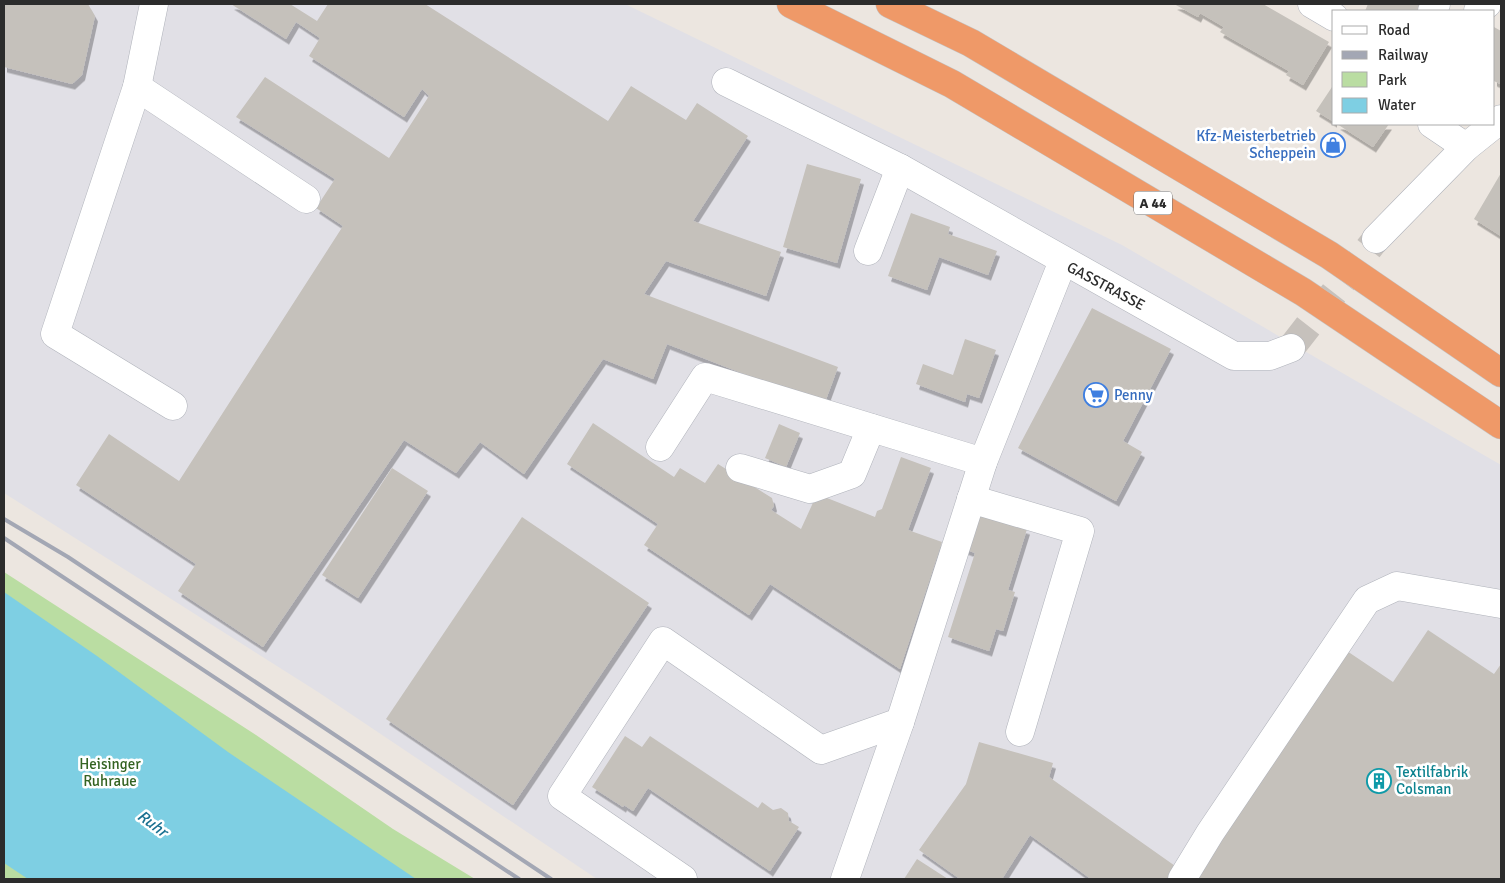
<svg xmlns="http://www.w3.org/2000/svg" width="1505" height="883" font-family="Signika,sans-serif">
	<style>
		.industrial { fill: #e1e0e6 }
		.green { fill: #badda2 }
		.water { fill: #7ecfe3 }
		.building { fill: #c5c1bb; filter: url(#shadow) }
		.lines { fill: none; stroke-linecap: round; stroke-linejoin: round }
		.minor-tunnel { stroke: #c6c1bc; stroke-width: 28; stroke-dasharray: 28 14; stroke-linecap: butt }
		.minor-casing { stroke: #b0b3bb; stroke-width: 29 }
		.highway-casing { stroke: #c4c4c4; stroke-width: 29 }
		.minor { stroke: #fff; stroke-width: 28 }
		.highway { stroke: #ef9968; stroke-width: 28 }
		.rail { stroke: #a3a7b4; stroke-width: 4 }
		.labels { text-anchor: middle; stroke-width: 5; stroke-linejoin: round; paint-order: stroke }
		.shield { fill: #fff; stroke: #6b6b6b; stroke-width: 1 }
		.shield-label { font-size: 14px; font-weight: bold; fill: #2c2c2c }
		.shop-label { font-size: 15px; fill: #366cbe; stroke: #fff; text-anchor: end }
		.street-label { font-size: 15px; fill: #2c2c2c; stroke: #fff }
		.park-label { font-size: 15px; fill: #346322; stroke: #fff }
		.culture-label { font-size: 15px; fill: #0d838f; stroke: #fff; text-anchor: start }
		.water-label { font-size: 16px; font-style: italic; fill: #1b7191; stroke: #fff }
	</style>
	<defs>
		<filter id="shadow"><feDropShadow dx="3" dy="5.5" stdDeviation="0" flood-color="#0004"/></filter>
	</defs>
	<rect width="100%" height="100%" fill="#ece6e0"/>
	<path class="industrial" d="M4 4H625L1122 245 1501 465V879H597L318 692 4 493Z"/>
	<path class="green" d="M4 572 256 735 393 829 475 879H4Z"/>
	<path class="water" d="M4 592 97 656 228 752 416 879H28L4 863Z"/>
	<g class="building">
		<path d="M4 4H88L95 16 82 75 72 84 4 67Z"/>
		<path d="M231 4H290L317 21 328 4H425L608 121 631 86 686 120 697 103 748 136 693 221 781 252 766 296 666 261 644 294 838 367 824 405 667 344 653 379 603 359 524 474 480 442 456 473 404 440 263 647 178 591 196 564 76 485 109 434 179 481 343 226 316 208 335 179 236 117 265 77 389 158 429 96 422 89 404 117 309 56 320 38 296 22 286 39Z"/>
		<path d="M1174 4H1263L1329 42 1303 85 1286 75 1289 71 1220 32 1224 27 1200 13 1198 17Z"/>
		<path d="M1368 4H1426L1422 11H1365Z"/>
		<path d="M1494 27 1501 31 1500 84 1494 81Z"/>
		<path d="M1334 84V122L1316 111Z"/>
		<path d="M1337 124H1389L1373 147Z"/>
		<path d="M807 164 861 179 837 263 783 247Z"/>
		<path d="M1501 173V236L1474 219Z"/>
		<path d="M911 213 950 227 948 234 997 251 988 275 939 257 927 290 888 276Z"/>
		<path d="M1092 308 1171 349 1123 441 1142 452 1116 501 1018 448Z"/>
		<path d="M965 339 996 350 979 398 967 394 965 402 916 384 923 364 953 375Z"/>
		<path d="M593 423 674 477 680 468 705 483 718 464 772 498 774 506 771 510 801 529 817 494 875 517 877 511 882 509 901 457 931 468 908 530 942 542 900 669 770 584 749 615 644 545 658 524 567 464Z"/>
		<path d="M779 424 800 433 786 467 765 458Z"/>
		<path d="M392 468 428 491 358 598 322 575Z"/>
		<path d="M973 514 1027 529 1008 590 1015 592 1003 631 996 629 989 651 948 637 975 553 962 548Z"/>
		<path d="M522 517 649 603 513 805 386 719Z"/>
		<path d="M1428 630 1494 674 1501 664V879H1191L1344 649 1393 682Z"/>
		<path d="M625 736 642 747 650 736 758 808 762 802 773 810 781 808 788 813 789 821 799 827 770 871 648 788 633 811 624 805 623 807 592 787Z"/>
		<path d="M979 742 1053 763 1049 777 1178 868 1170 879H1091L1030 835 1002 879H960L919 850 966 784Z"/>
		<path d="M917 859 948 879H904Z"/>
	</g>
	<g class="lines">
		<path class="minor-tunnel" d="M1291 348 1376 239"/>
		<defs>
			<g id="minor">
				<path d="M154 4 137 87 55 334 173 406"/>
				<path d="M1312 4 1334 17"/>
				<path d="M1432 11 1436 4"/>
				<path d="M1478 11 1487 4"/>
				<path d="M726 82 900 168 1234 356H1270L1291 348"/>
				<path d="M137 87 306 199"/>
				<path d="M1432 124 1466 147"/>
				<path d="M1376 239 1466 147 1501 119"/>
				<path d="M868 251 900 168"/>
				<path d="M660 447 705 377 983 462"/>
				<path d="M740 468 810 489 852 474 871 428"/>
				<path d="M971 499 1080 531 1020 732"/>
				<path d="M683 879 562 796 663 641 821 750 900 722 983 462 1063 261"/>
				<path d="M845 879 900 722"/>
				<path d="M1182 879 1210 833 1367 600 1397 586 1501 604"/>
			</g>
			<g id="highway">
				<path d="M791 4 952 84 1303 292 1501 425"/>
				<path d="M890 4 971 43 1329 255 1501 373"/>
			</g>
		</defs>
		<use href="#minor" class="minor-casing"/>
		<use href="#highway" class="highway-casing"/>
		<use href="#minor" class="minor"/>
		<use href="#highway" class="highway"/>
		<g class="rail">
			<path d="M4 519 68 557 551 879"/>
			<path d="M4 538 519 879"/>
		</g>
	</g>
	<defs>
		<symbol id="shop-ring" viewBox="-11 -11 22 22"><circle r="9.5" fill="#fff" stroke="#3f7fe0" stroke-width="1.5"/><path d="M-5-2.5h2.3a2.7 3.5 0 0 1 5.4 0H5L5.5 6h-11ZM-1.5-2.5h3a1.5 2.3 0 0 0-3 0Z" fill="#3f7fe0"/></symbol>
		<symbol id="supermarket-ring" viewBox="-11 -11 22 22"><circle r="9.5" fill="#fff" stroke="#3f7fe0" stroke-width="1.5"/><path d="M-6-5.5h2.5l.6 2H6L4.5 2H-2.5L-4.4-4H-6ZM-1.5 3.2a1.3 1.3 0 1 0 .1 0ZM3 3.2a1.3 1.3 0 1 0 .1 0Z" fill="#3f7fe0"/></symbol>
		<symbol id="building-ring" viewBox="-11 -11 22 22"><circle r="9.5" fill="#fff" stroke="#0f9aa8" stroke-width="1.5"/><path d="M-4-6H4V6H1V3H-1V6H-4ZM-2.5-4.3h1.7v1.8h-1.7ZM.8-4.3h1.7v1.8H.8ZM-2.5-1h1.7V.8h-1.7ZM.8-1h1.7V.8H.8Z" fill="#0f9aa8"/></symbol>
	</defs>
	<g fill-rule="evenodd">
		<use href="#shop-ring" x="1319" y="131" width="28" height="28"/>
		<use href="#supermarket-ring" x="1082" y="381" width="28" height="28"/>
		<use href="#building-ring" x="1365" y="767" width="28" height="28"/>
	</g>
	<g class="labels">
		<rect class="shield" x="1134" y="191.5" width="38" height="23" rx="4"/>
		<g class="shield-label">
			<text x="1153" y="208">A 44</text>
		</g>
		<g class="shop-label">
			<text x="1316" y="141">Kfz-Meisterbetrieb<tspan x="1316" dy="17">Scheppein</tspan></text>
			<text x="1114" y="400" text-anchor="start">Penny</text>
		</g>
		<g class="street-label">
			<text transform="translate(1106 286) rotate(28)" y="5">GASSTRASSE</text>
		</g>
		<g class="park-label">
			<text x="110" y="769">Heisinger<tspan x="110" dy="17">Ruhraue</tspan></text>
		</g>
		<g class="culture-label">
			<text x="1396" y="777">Textilfabrik<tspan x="1396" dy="17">Colsman</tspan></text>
		</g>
		<g class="water-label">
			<text transform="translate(153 823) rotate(37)" y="6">Ruhr</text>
		</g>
	</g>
	<rect width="1505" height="883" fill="none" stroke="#2c2c2c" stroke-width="10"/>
	<rect x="1332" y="10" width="162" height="115" fill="#ffffff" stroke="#ababab"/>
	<rect x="1342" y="26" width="25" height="8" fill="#ffffff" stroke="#ababab"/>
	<text x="1378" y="35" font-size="15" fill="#2c2c2c">Road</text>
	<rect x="1342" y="51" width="25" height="8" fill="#a3a7b4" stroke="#ababab"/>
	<text x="1378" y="60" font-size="15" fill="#2c2c2c">Railway</text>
	<rect x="1342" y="72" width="25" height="15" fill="#badda2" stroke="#ababab"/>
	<text x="1378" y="85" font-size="15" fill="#2c2c2c">Park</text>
	<rect x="1342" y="98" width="25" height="15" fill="#7ecfe3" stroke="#ababab"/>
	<text x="1378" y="110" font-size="15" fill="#2c2c2c">Water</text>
</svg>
